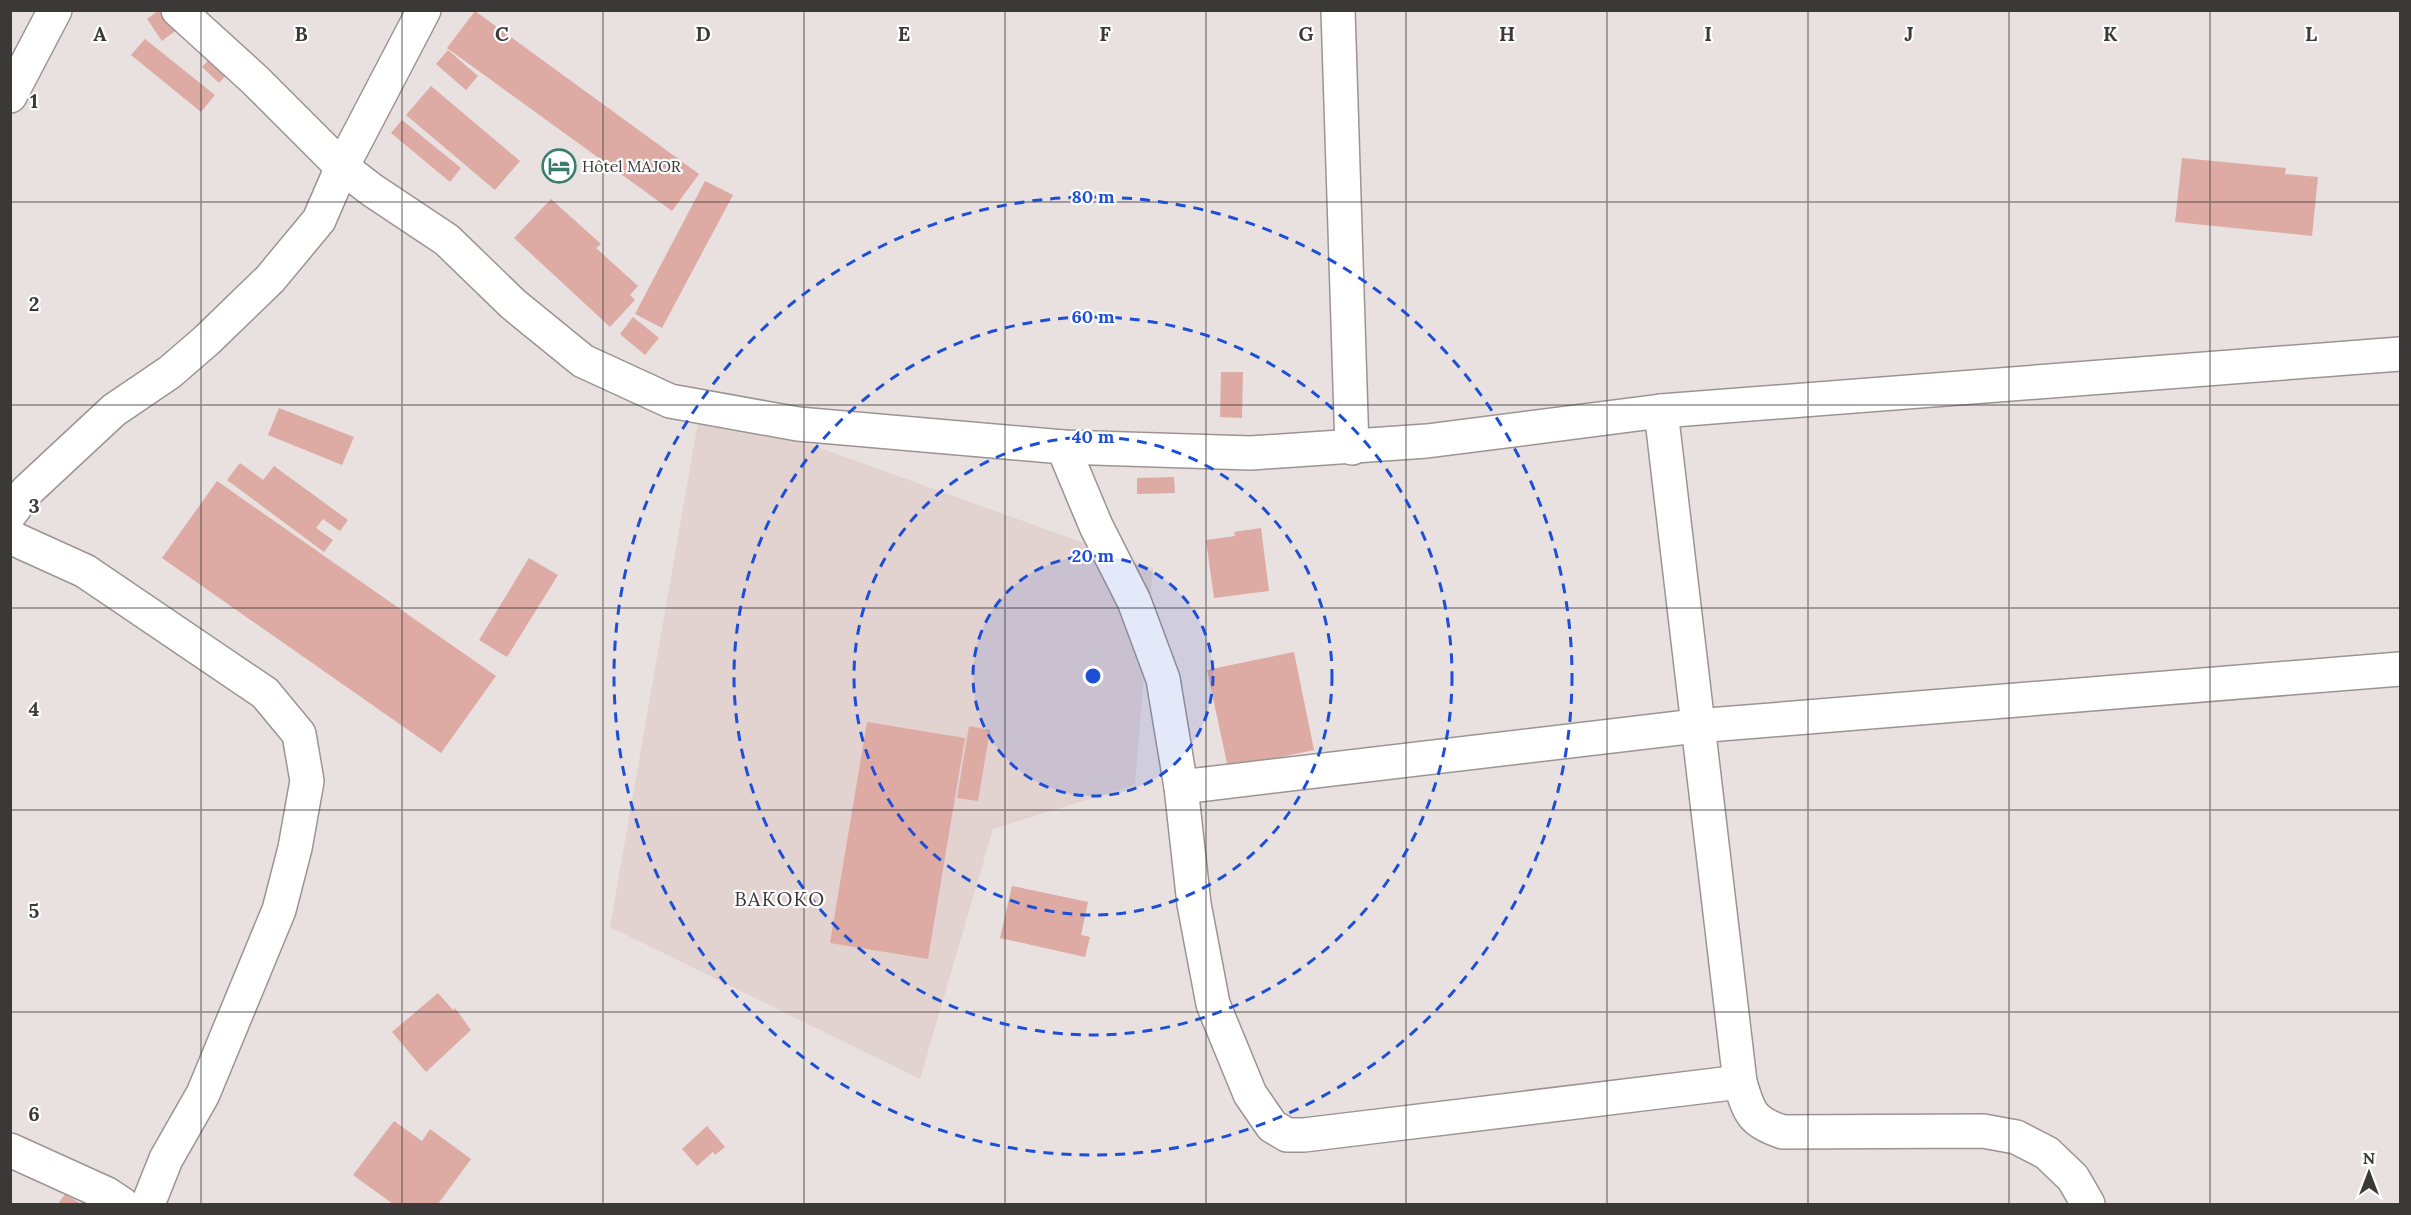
<svg xmlns="http://www.w3.org/2000/svg" width="2411" height="1215" font-family="Lora,serif">
	<style>
		.built { fill: #e2d2d0 }
		.building { fill: #ddaaa4 }
		.lines { fill: none; stroke-linecap: round; stroke-linejoin: round }
		.minor-casing { stroke: #9b9493; stroke-width: 36 }
		.highway-casing { stroke: #9b9493; stroke-width: 36 }
		.minor { stroke: #fff; stroke-width: 33 }
		.highway { stroke: #fff; stroke-width: 33 }
		.grid { fill: none; stroke: #3b3838; stroke-width: 1.5; stroke-opacity: 0.55 }
		.ring { fill: none; stroke: #1d4ed8; stroke-width: 3; stroke-dasharray: 10 8 }
		.labels { text-anchor: middle; stroke-width: 4.5; stroke-linejoin: round; paint-order: stroke }
		.poi-label { font-size: 16px; fill: #3b3838; stroke: #fff; text-anchor: start }
		.quarter-label { font-size: 20px; letter-spacing: 1.5px; fill: #3b3838; stroke: #fff }
		.grid-label { font-size: 20px; text-anchor: middle; font-weight: bold; fill: #3b3838; stroke: #fff; stroke-width: 4.5; stroke-linejoin: round; paint-order: stroke }
		.centre { fill: #1d4ed8; stroke: #fff; stroke-width: 3 }
		.ring-label { font-size: 18px; text-anchor: middle; font-weight: bold; fill: #1d4ed8; stroke: #fff; stroke-width: 4.5; stroke-linejoin: round; paint-order: stroke }
	</style>
	<rect width="100%" height="100%" fill="#e9e1e0"/>
	<path class="built" d="M701 405 1153 568 1135 785 993 829 920 1079 610 927Z"/>
	<g class="building">
		<path d="M159 10H173L183 25 162 41 147 19Z"/>
		<path d="M475 11 699 174 672 211 447 48Z"/>
		<path d="M145 39 215 95 201 112 131 55Z"/>
		<path d="M218 50 235 66 219 83 202 67Z"/>
		<path d="M448 50 478 76 466 90 436 64Z"/>
		<path d="M431 86 520 161 495 190 406 115Z"/>
		<path d="M402 120 461 168 450 182 391 133Z"/>
		<path d="M2182 158 2286 168 2285 174 2318 177 2312 236 2175 222Z"/>
		<path d="M705 181 733 195 662 328 635 314Z"/>
		<path d="M551 199 601 244 596 248 638 286 630 295 635 300 610 327 514 238Z"/>
		<path d="M633 317 659 338 645 355 620 334Z"/>
		<path d="M1221 372H1243L1242 418 1220 417Z"/>
		<path d="M279 408 354 437 342 465 268 435Z"/>
		<path d="M240 463 263 480 274 466 348 520 340 531 323 519 316 528 333 540 324 552 227 480Z"/>
		<path d="M1174 477 1175 493 1137 494V478Z"/>
		<path d="M217 481 496 676 441 753 162 558Z"/>
		<path d="M1261 528 1269 591 1214 598 1206 540 1235 536 1234 532Z"/>
		<path d="M529 558 558 575 507 657 479 640Z"/>
		<path d="M1294 652 1314 750 1228 768 1207 670Z"/>
		<path d="M867 722 965 738 928 959 830 943Z"/>
		<path d="M969 726 990 730 978 801 957 798Z"/>
		<path d="M1012 886 1088 902 1081 935 1090 937 1085 957 1000 938Z"/>
		<path d="M438 993 453 1010 455 1008 471 1030 426 1072 392 1032Z"/>
		<path d="M394 1121 422 1141 430 1129 471 1159 438 1204H393L353 1175Z"/>
		<path d="M707 1126 725 1147 715 1155 713 1152 697 1166 682 1149Z"/>
		<path d="M65 1194 81 1204H58Z"/>
	</g>
	<g class="lines">
		<defs>
			<g id="minor">
				<path d="M178 10 255 80 342 167 372 190 447 240 513 304 583 361 670 401 798 424 1063 447 1251 453 1427 441 1661 411 2400 354"/>
				<path d="M1338 10 1352 448"/>
				<path d="M1661 411 1740 1082C1749 1113 1752 1122 1783 1132L1983 1131 2016 1137 2047 1153 2073 1178 2088 1204"/>
				<path d="M1063 447 1096 526 1134 601 1163 679 1181 787 1194 904 1213 1004 1250 1094 1272 1126 1287 1135H1304L1740 1082"/>
				<path d="M10 514 27 491 114 410 170 372 207 340 270 279 319 220 342 167 424 10"/>
				<path d="M10 537 85 571 265 693 299 734 307 781 295 848 279 910 203 1094 166 1159 148 1204"/>
				<path d="M1181 787 1696 726 2400 669"/>
				<path d="M10 1150 107 1194 122 1204"/>
			</g>
			<path id="highway" d="M10 96 55 10"/>
		</defs>
		<use href="#minor" class="minor-casing"/>
		<use href="#highway" class="highway-casing"/>
		<use href="#minor" class="minor"/>
		<use href="#highway" class="highway"/>
	</g>
	<path class="grid" d="M201 10V1204M402 10V1204M603 10V1204M804 10V1204M1005 10V1204M1206 10V1204M1406 10V1204M1607 10V1204M1808 10V1204M2009 10V1204M2210 10V1204M10 202H2400M10 405H2400M10 608H2400M10 810H2400M10 1012H2400"/>
	<circle cx="1093" cy="676" r="120" fill="#1d4ed8" fill-opacity=".12"/>
	<g class="ring">
		<circle cx="1093" cy="676" r="120"/>
		<circle cx="1093" cy="676" r="239"/>
		<circle cx="1093" cy="676" r="359"/>
		<circle cx="1093" cy="676" r="479"/>
	</g>
	<defs>
		<symbol id="hotel-ring" viewBox="-11 -11 22 22"><circle r="9.5" fill="#fff" stroke="#3a7c6d" stroke-width="1.5"/><path d="M-6-4.5h1.5V1H6V5H4.5V3h-9V5H-6ZM-4 0a1.8 1.8 0 1 1 3.6 0ZM.5 0V-2.5h3Q6-2.5 6 0Z" fill="#3a7c6d"/></symbol>
	</defs>
	<g fill-rule="evenodd">
		<use href="#hotel-ring" x="540" y="147" width="38" height="38"/>
	</g>
	<g class="labels">
		<g class="poi-label">
			<text x="582" y="172">Hôtel MAJOR</text>
		</g>
		<g class="quarter-label">
			<text x="780" y="906">BAKOKO</text>
		</g>
	</g>
	<g class="grid-label">
		<text x="100" y="41">A</text>
		<text x="301" y="41">B</text>
		<text x="502" y="41">C</text>
		<text x="703" y="41">D</text>
		<text x="904" y="41">E</text>
		<text x="1105" y="41">F</text>
		<text x="1306" y="41">G</text>
		<text x="1507" y="41">H</text>
		<text x="1708" y="41">I</text>
		<text x="1909" y="41">J</text>
		<text x="2110" y="41">K</text>
		<text x="2311" y="41">L</text>
		<text x="34" y="108">1</text>
		<text x="34" y="311">2</text>
		<text x="34" y="513">3</text>
		<text x="34" y="716">4</text>
		<text x="34" y="918">5</text>
		<text x="34" y="1121">6</text>
	</g>
	<circle cx="1093" cy="676" r="9" class="centre"/>
	<g class="ring-label">
		<text x="1093" y="203">80 m</text>
		<text x="1093" y="323">60 m</text>
		<text x="1093" y="443">40 m</text>
		<text x="1093" y="562">20 m</text>
	</g>
	<rect width="2411" height="1215" fill="none" stroke="#3b3838" stroke-width="24"/>
	<g transform="translate(2369 1173)" stroke="#ffffff" stroke-width="4.5" paint-order="stroke">
	<path d="M0-4.5L10 22L0 15L-10 22Z" fill="#3b3838"/>
	<text y="-9" font-size="16" font-weight="bold" text-anchor="middle" fill="#3b3838">N</text>
	</g>
</svg>
